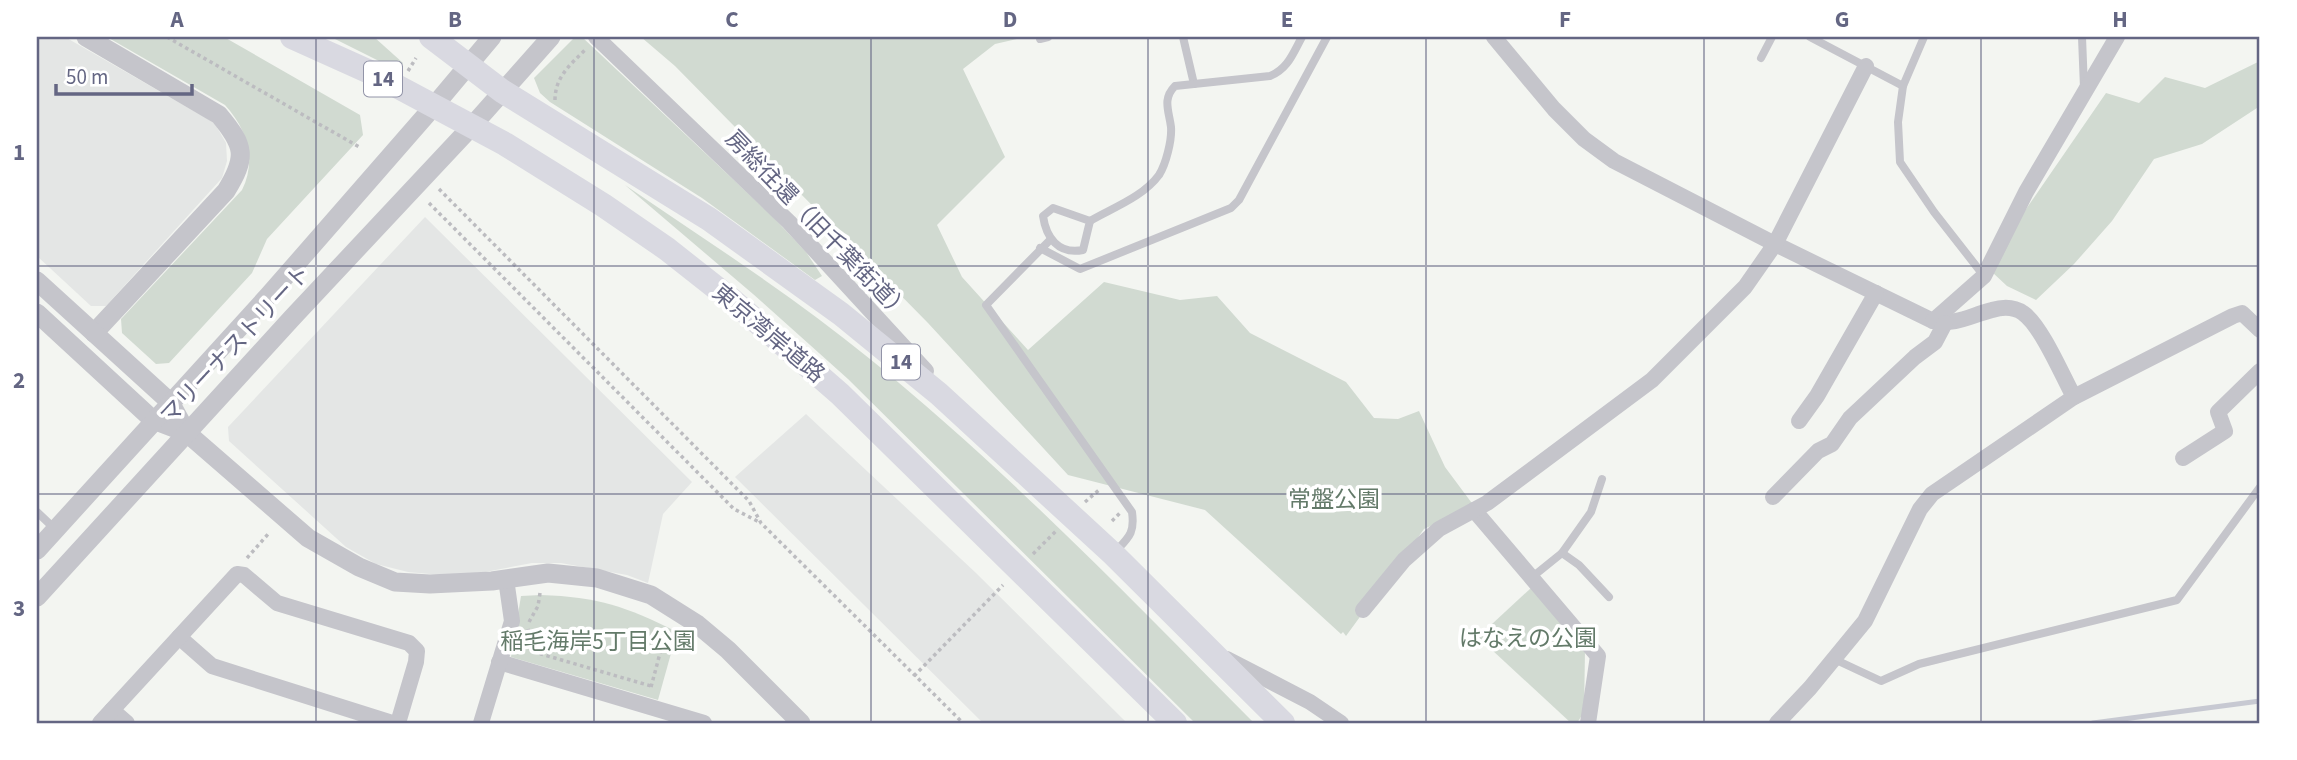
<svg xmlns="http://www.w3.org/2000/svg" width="2297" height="760" font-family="'Source Sans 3','Noto Sans JP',sans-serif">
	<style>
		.built { fill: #e4e6e5 }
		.green { fill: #d1dad1 }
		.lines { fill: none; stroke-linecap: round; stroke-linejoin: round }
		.stream { stroke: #c7c9d2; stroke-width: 5 }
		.path { stroke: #bcbcc0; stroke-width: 3.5; stroke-dasharray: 3.5 3.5; stroke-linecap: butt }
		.service { stroke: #c5c5cb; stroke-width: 8 }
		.minor { stroke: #c5c5cb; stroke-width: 16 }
		.tertiary { stroke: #c5c5cb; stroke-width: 19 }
		.trunk { stroke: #d9d9e1; stroke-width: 24 }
		.grid { fill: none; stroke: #646683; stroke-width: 2; stroke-opacity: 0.55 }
		.labels { text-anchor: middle; stroke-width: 7; stroke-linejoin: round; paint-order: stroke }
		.shield { fill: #fff; stroke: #9294a8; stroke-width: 2 }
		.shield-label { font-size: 21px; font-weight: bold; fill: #646683 }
		.street-label { font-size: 23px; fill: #646683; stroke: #fff }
		.park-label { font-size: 23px; fill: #637a69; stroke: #fff }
		.neatline { fill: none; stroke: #646683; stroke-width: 2.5 }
		.grid-label { font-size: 23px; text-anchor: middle; font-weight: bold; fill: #646683 }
	</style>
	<rect width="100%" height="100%" fill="#f3f5f1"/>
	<g class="built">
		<path d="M37 37H65L206 118 215 124 226 143 227 161 222 178 106 306H91L37 256Z"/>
		<path d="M425 217 692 482 663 514 648 583 627 575 561 563H532L480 573 441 575 408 572 376 564 346 547 229 441 228 427Z"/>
		<path d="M806 414 976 573 1127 723H983L735 477Z"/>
	</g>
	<g class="green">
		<path d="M107 37H224L360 115 363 135 267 239 252 273 169 363 156 364 122 333 121 319 242 190C257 160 247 129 225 105Z"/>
		<path d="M331 37H374L403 63 399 71Z"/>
		<path d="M575 37H582L773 217 806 252 822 276 815 280 702 198 550 102 540 93 534 78Z"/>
		<path d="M641 37H1025L995 44 963 69 1005 157 937 225 962 277 1028 350 1104 282 1180 300 1217 296 1250 333 1346 382 1374 418 1398 419 1419 411 1445 467 1474 506 1424 529 1346 636 1343 632 1341 634 1205 510 1068 475 928 323 675 66Z"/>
		<path d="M2260 61V106L2202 144 2154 159 2112 221 2074 264 2036 300 2007 286 1992 272 2022 215 2106 93 2139 103 2165 77 2205 88Z"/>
		<path d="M625 185C707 241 793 296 870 359 1007 470 1130 598 1254 723H1195L848 379 753 294Z"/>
		<path d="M1531 588 1585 650 1584 712 1577 723H1571L1478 637Z"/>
		<path d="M541 595C598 597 625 606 677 632L658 700 511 657 521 596Z"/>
	</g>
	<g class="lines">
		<path class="stream" d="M2093 723 2260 701"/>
		<g class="path">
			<path d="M167 37 361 148"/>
			<path d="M408 71 416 58"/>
			<path d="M555 100C555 77 570 65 586 49"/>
			<path d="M439 189 749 501 761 523 963 723"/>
			<path d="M429 203 734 509 761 523"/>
			<path d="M1085 502 1099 490"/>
			<path d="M1112 521 1120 513"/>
			<path d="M1033 554 1057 530"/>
			<path d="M247 558 269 533"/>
			<path d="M529 622 538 606 540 593"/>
			<path d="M528 629 535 650 541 654 651 686"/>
			<path d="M914 676 1003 585"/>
			<path d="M651 687 667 627"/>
		</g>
		<g class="service">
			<path d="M1183 37 1194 84"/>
			<path d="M1810 37 1903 86"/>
			<path d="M1924 37 1903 86 1898 122 1900 162 1934 212 1984 276"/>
			<path d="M2082 37 2084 88"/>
			<path d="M1040 39 1048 37"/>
			<path d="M1761 58 1772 37"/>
			<path d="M1053 208 1090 221 1083 250C1058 255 1046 237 1043 216Z"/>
			<path d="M1090 221C1112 208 1143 197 1159 175 1166 164 1172 140 1171 127 1169 111 1162 99 1175 86L1270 76C1288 69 1293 53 1302 37"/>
			<path d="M1050 240 986 305 1132 512C1135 533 1129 537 1115 552"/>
			<path d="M1040 248 1080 269 1231 208 1239 200 1327 37"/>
			<path d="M37 512 55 529"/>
			<path d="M1562 553 1579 565 1609 597"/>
			<path d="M1531 578 1562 553 1591 512 1602 479"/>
			<path d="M1834 659 1881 681 1919 664 2177 600 2260 487"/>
		</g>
		<g class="minor">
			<path d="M596 37 789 222 926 371"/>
			<path d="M1494 37 1554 109 1584 139 1614 161 1775 244 1933 321C1957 325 1969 316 1992 310 2002 307 2013 306 2023 313 2041 325 2063 377 2074 397"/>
			<path d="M1933 321 1984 276 2026 192 2117 37"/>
			<path d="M1799 421 1817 396 1876 293"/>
			<path d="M2183 458 2225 431 2218 412 2260 371"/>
			<path d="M1773 497 1818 451 1832 444 1850 418 1915 357 1935 342 1945 323"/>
			<path d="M1474 510 1598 656 1588 723"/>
			<path d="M1363 610 1404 560 1439 529 1487 503 1652 380 1745 287 1775 244 1866 66"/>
			<path d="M179 637 212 666 392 723"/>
			<path d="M1227 659 1310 702 1341 723"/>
			<path d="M499 662 704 723"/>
			<path d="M112 710 127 723"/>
			<path d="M100 723 237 574 244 575 277 603 409 643 417 651 416 662 398 723"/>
			<path d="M481 723 512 621 506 579"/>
			<path d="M1777 723 1810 688 1865 621 1920 509 1932 494 2074 397 2233 316 2242 313 2260 330"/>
		</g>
		<g class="tertiary">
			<path d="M86 37 219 115C245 146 247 157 226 191L94 333"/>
			<path d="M37 281 170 402 187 433 308 538 359 567 395 582 430 584 492 581 548 573 597 578 651 595 697 624 728 650 801 723"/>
			<path d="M37 313 153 420 187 433"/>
			<path d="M37 550 269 295 434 106 492 37"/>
			<path d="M37 597 292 318 472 126 551 37"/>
		</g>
		<g class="trunk">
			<path d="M292 37 372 73 505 144 603 205 667 249 733 301 840 394 1175 723"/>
			<path d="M431 37 502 91 709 219 841 314 939 394 1113 554 1283 723"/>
		</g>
	</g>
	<path class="grid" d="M316 37V723M594 37V723M871 37V723M1148 37V723M1426 37V723M1704 37V723M1981 37V723M37 266H2260M37 494H2260"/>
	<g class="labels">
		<g class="shield">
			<rect x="364" y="61.5" width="38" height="35" rx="5"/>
			<rect x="882" y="344.5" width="38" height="35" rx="5"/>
		</g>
		<g class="shield-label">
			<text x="383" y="86">14</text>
			<text x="901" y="369">14</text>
		</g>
		<g class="street-label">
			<text transform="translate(818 225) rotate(46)" y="8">房総往還（旧千葉街道）</text>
			<text transform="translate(769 333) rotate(40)" y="8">東京湾岸道路</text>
			<text transform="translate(235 344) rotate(-47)" y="8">マリーナストリート</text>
		</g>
		<g class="park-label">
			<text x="1334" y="507">常盤公園</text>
			<text x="1528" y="646">はなえの公園</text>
			<text x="598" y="649">稲毛海岸5丁目公園</text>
		</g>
	</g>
	<rect width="2297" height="760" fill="none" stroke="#ffffff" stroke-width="77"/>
	<path d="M56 84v10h136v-10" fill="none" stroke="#646683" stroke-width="3.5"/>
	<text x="66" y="84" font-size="21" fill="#646683" stroke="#ffffff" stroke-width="5" paint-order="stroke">50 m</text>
	<rect x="38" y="38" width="2220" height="684" class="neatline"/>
	<g class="grid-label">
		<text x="177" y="27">A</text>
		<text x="455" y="27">B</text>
		<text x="732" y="27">C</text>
		<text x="1010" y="27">D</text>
		<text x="1287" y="27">E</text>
		<text x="1565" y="27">F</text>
		<text x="1842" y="27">G</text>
		<text x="2120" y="27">H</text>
		<text x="19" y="160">1</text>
		<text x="19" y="388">2</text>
		<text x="19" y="616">3</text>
	</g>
</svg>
